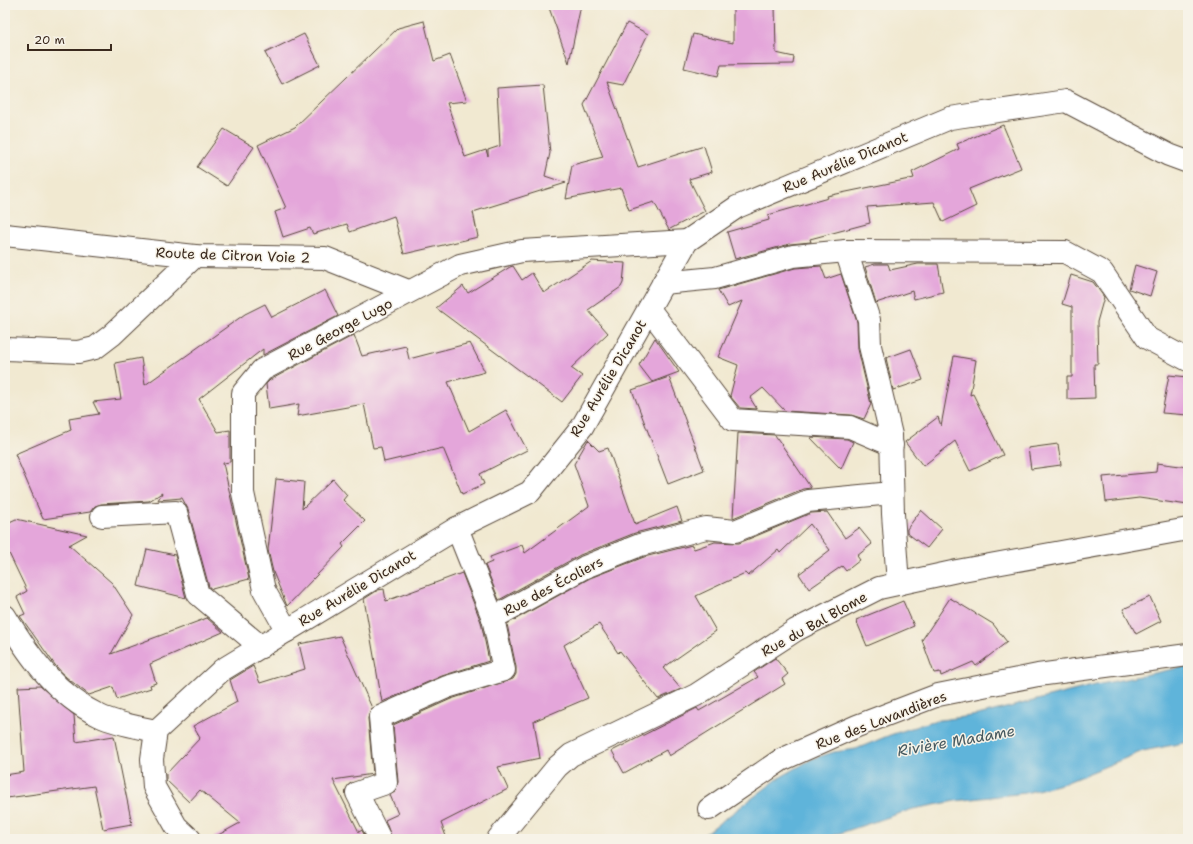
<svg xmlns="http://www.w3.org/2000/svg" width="1193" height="844" font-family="'Shantell Sans',sans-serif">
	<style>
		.water { fill: #5eb4da; stroke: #4c6f7c }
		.building { fill: #e4a6da }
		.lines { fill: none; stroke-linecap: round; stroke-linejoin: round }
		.minor-casing { stroke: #564739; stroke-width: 24 }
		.minor { stroke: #fff; stroke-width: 22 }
		.labels { text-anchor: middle; stroke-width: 3; stroke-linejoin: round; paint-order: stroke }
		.street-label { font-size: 14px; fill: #3b2a1e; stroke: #f7f3e8 }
		.water-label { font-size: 15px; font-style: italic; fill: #475a60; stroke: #f7f3e8 }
	</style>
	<rect width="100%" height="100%" fill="#f7f3e8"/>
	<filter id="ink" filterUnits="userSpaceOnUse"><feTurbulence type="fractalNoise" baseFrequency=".025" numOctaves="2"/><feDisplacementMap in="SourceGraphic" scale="8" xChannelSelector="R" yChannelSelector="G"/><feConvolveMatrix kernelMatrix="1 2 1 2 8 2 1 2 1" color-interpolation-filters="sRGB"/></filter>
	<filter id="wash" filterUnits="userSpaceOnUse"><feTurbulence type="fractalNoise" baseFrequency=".012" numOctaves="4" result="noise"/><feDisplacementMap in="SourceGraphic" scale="16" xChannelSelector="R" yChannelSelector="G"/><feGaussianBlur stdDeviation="0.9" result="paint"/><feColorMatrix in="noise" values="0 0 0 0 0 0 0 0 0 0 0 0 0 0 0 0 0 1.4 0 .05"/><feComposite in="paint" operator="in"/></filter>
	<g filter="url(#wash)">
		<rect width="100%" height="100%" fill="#f1e9d1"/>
		<path class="water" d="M1188 666V742L1143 751 1065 783 1025 793 955 801 913 809 822 839H698L779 778 812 759 834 752 856 749 890 735 933 721 978 715 1096 685Z"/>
		<g id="blocks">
			<g class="building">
				<path d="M548 5H581L569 63Z"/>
				<path d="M733 5H775L776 53 794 57 793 64 721 65 718 76 684 68 693 34 733 43Z"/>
				<path d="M424 21 434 61 450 55 467 101 447 103 465 157 486 150 488 156V150L500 146 497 88 543 85 550 153 545 176 566 183 473 212 478 237 404 254 394 216 350 232 347 224 313 234 310 228 283 237 275 212 286 208 258 145 295 127 398 28Z"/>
				<path d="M627 23 648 34 623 85 607 82 638 167 704 146 712 172 689 179 705 211 670 229 669 230 654 202 629 210 621 188 566 199 572 165 603 157 584 105Z"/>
				<path d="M304 34 320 65 282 84 265 53Z"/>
				<path d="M1003 125 1021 168 969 189 976 206 943 222 934 202 867 207 870 223 810 239 811 242 790 244 735 259 727 232 769 220 768 215 828 198 827 196 914 178 912 172 959 149 957 144Z"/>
				<path d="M224 129 254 147 227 186 197 167Z"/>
				<path d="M592 261 625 263 623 283 621 287 588 310 608 333 571 368 582 376 562 402 436 308 463 286 468 293 510 267 513 266 522 280 532 273 544 293Z"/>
				<path d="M875 264H888L890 270 918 264H938L943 292 914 299 912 291 876 303 865 267Z"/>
				<path d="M1135 265 1157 272 1150 296 1129 289Z"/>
				<path d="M821 266 826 279 841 274 857 322 858 349 871 404 864 419 851 415 785 411 763 388 750 398 757 409 740 408 730 396 738 365 718 357 742 301 728 307 718 290 795 268Z"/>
				<path d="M1071 275 1093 282 1104 297 1097 322 1098 364H1094L1095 398 1067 399V377H1072V307L1062 304Z"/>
				<path d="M325 290 338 316 263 355V349L199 399 218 432 230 430V462L223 463 249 579 212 589 209 587 188 509 182 498 158 500 162 493 149 501 101 504 95 506 90 512 43 519 15 454 71 430 69 419 99 414 93 402 121 399 115 363 141 358 145 385 245 314 265 304 272 317Z"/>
				<path d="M354 335 362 356 406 346 409 359 470 343 485 372 448 382 469 431 506 410 527 450 480 474 484 484 462 494 443 448 384 462 381 447 373 448 364 404 297 416 299 404 269 409 266 384 270 380Z"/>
				<path d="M655 338 679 372 652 382 639 365Z"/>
				<path d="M911 349 923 380 893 390 886 358Z"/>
				<path d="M954 356 976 360 970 395 973 394 1003 455 970 471 955 441 923 466 905 442 938 417 941 426Z"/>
				<path d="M1169 375 1188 377V415L1162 413Z"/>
				<path d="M669 377 704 470 668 484 632 390Z"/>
				<path d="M738 433 775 435 811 488 803 489 733 518Z"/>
				<path d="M810 437 847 439 853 442 841 469Z"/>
				<path d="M588 440 599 451 608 448 635 524 677 507 682 521 635 533 580 555 499 600 485 565 492 562 490 557 522 545 525 553 589 506 574 464Z"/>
				<path d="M1058 444 1061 465 1031 469 1028 448Z"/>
				<path d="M1157 463 1188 467V505L1139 498 1106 502 1103 477 1156 472Z"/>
				<path d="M276 479 304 482 302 509 333 479 347 495 343 500 365 521 342 544 344 547 287 606 273 572 268 550Z"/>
				<path d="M921 510 942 529 927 548 907 533V529Z"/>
				<path d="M827 512 845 538 859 528 872 544 857 556 860 560 846 571 842 566 809 589 799 574 830 550 810 524 780 553 778 550 748 576 745 573 696 596 716 631 663 668 681 689 658 699 620 651 618 653 599 624 564 645 588 698 534 721 540 758 498 767 508 789 441 823 447 839H392L385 820 398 814 390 795 395 792 398 782 393 725 451 699 513 679 516 674V667L507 624 590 578 644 557 692 545 694 549 715 542 739 543 811 513Z"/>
				<path d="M16 519 87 535 69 545 112 583 133 615 111 654 207 618 223 632 150 664 156 683 150 685 151 688 117 699 113 687 89 695 66 677 55 665 20 616 25 614 17 597 27 591 5 545V524Z"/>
				<path d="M147 549 175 555 186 598 138 586Z"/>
				<path d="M462 573 481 622 489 661 442 676 382 702 364 599 378 590 384 589 386 601Z"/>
				<path d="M1150 597 1161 621 1136 634 1123 609Z"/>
				<path d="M950 598 993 624 1007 642 976 666 973 662 941 676 940 672 934 673 922 640Z"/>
				<path d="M903 601 914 626 867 646 856 620Z"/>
				<path d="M340 636 372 708 368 718 373 774 333 780 359 832 362 830 366 839H211L240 823 200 790 189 802 166 780V774L200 738 193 726 237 702 230 680 253 666 260 683 305 669 299 644Z"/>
				<path d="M775 658 788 674 782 679 785 684 669 756 666 750 624 773 612 751 697 708 699 711 758 677 754 672Z"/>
				<path d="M40 686 74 715 76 742 114 736 132 824 103 829 94 786 7 798 5 775 24 772 18 687Z"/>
			</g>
		</g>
	</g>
	<g filter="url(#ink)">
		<use href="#blocks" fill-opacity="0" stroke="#564739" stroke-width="1"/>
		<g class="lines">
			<defs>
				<g id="minor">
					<path d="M5 235 195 256 325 258 408 291"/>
					<path d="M846 251 869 320 870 346 891 435 893 514 898 584"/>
					<path d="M663 283 715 278 793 256 846 251 1065 252 1102 272 1147 338 1188 360"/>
					<path d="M649 309 733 420 850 427 892 445"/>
					<path d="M6 349 78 352 95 348 112 335 195 256"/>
					<path d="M102 516 176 512 198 594 261 647"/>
					<path d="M5 616C30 657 56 695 100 716 117 724 138 727 156 731"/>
					<path d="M493 618 585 567 640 545 706 528 735 531 808 501 892 493"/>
					<path d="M287 631 264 590 243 493V393L262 370 460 265 522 251 687 241"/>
					<path d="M709 809 781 760 857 726 938 695 1038 675 1188 655"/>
					<path d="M190 839 176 826 154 787 152 759 156 731 222 670 457 528 530 492 582 427 687 241 737 207 950 118 1066 101 1169 155 1188 162"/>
					<path d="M380 839 357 793 386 783 380 717 447 687 504 670 493 618 457 528"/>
					<path d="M498 839 557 767 571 755 696 695 796 630 879 588 957 571 1188 529"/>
				</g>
			</defs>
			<use href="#minor" class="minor-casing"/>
			<use href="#minor" class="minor"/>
		</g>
	</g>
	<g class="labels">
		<g class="street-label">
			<text transform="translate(845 162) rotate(-23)" y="5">Rue Aurélie Dicanot</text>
			<text transform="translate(233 255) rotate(2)" y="5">Route de Citron Voie 2</text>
			<text transform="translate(340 329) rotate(-28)" y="5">Rue George Lugo</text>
			<text transform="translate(608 378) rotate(-59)" y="5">Rue Aurélie Dicanot</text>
			<text transform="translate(553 586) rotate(-28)" y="5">Rue des Écoliers</text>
			<text transform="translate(357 588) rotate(-31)" y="5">Rue Aurélie Dicanot</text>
			<text transform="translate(814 624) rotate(-29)" y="5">Rue du Bal Blome</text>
			<text transform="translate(881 720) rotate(-21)" y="5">Rue des Lavandières</text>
		</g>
		<g class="water-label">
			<text transform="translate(956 741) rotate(-10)" y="5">Rivière Madame</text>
		</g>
	</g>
	<rect width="1193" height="844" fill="none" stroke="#f7f3e8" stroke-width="20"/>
	<path d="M28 44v6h83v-6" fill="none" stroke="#3b2a1e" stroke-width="2"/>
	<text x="34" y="44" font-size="12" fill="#3b2a1e" stroke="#f7f3e8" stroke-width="3" paint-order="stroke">20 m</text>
</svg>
